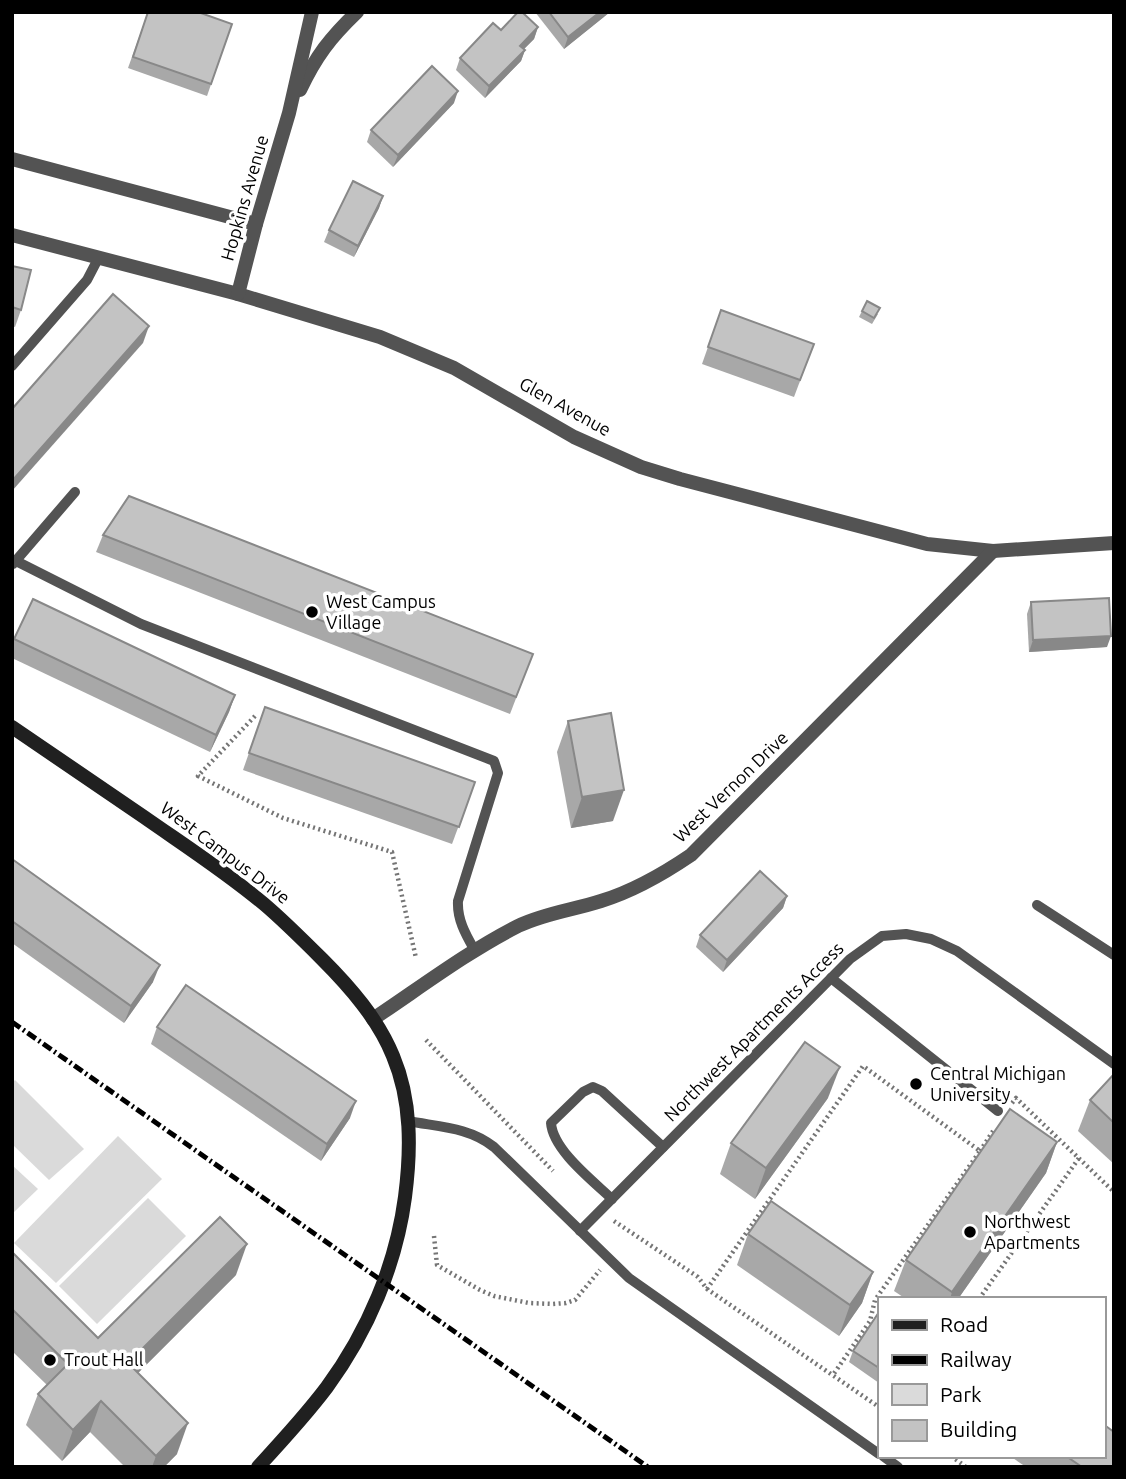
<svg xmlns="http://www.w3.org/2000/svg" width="1126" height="1479" font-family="Ubuntu,sans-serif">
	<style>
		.green { fill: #dadada }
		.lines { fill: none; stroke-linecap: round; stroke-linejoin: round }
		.path { stroke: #757575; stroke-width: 4.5; stroke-dasharray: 2 3.5; stroke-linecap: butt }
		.lane { stroke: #535353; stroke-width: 10 }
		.street { stroke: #535353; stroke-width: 14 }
		.secondary { stroke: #202020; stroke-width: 14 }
		.rail { stroke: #000; stroke-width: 5; stroke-dasharray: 10 3.5 2 3.5; stroke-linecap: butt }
		.wall { fill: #a8a8a8 }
		.shaded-wall { fill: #888 }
		.building { fill: #c3c3c3; stroke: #888; stroke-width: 2 }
		.poi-dot { fill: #000; stroke: #fff; stroke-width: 2.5 }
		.labels { text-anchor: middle; stroke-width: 7; stroke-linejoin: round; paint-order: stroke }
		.street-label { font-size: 18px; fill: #000; stroke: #fff }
		.poi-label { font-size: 18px; fill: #000; stroke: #fff; text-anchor: start }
	</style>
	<rect width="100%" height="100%" fill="#fff"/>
	<g class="green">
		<path d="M15 1080 84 1149 49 1180 12 1144V1083Z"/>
		<path d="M118 1136 162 1179 56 1283 14 1243Z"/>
		<path d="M12 1165 38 1189 12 1214Z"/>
		<path d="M148 1198 186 1236 97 1324 59 1286Z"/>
	</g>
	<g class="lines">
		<g class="path">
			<path d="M255 716 198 776 283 818 392 852 416 958"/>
			<path d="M426 1040 553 1171"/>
			<path d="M1012 1103 1016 1098 1114 1192"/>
			<path d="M980 1151 995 1128"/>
			<path d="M614 1221 698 1277 707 1289 879 1407"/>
			<path d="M434 1236 437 1265 480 1290 494 1296 529 1303 553 1304 566 1303 575 1300 600 1270"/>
			<path d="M707 1289 863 1066 980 1151 875 1300 870 1321 833 1375"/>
			<path d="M979 1299 1079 1158"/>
			<path d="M951 1456 966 1467"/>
		</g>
		<g class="lane">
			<path d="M12 366 87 280 99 257"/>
			<path d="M16 561 141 624 494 761 498 773 458 901C457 920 466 935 475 951"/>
			<path d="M13 564 75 492"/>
			<path d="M1037 905 1114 955"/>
			<path d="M831 978 998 1111"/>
			<path d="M408 1121C439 1127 469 1127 494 1147L629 1278 879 1454"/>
			<path d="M612 1199C592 1180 553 1150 551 1123L583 1092 593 1087 602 1091 663 1147"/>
			<path d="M580 1231 850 959 882 936 906 934 931 939 957 951 1114 1064"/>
			<path d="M883 1456 898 1467"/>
		</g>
		<g class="street">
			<path d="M300 90C316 56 330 38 357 12"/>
			<path d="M12 159 256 224"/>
			<path d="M12 235 238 294 380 337 454 368 574 437 641 467 680 479 927 544 993 551 1114 543"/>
			<path d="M238 294 256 224 289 113 312 12"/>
			<path d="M373 1019C421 987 467 952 518 926 545 913 573 910 601 901 634 891 663 874 691 855L993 551"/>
		</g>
		<path class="secondary" d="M12 727C56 757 100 787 144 817 184 845 226 872 264 904 284 921 303 940 322 959 350 987 378 1019 393 1056 412 1101 411 1151 405 1197 396 1265 368 1331 327 1387 306 1415 282 1441 258 1467"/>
		<path class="rail" d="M12 1022 648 1467"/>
	</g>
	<g class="wall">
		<path d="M148 12 232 24 207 96 128 68Z"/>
		<path d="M535 12H610L564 49Z"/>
		<path d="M538 27 534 39 524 49 525 50 521 61 485 98 456 70 460 58 501 30Z"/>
		<path d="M454 103 393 167 367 142 371 130Z"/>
		<path d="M383 196 379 208 354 257 324 242 329 230Z"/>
		<path d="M12 266 21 310 15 327 12 326Z"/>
		<path d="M721 310 814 344 794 397 702 364Z"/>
		<path d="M862 311 878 314 872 324 859 317Z"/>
		<path d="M103 535 533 654 510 714 96 552Z"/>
		<path d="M1031 602 1107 647 1029 652 1027 614Z"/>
		<path d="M14 639 235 695 229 712 210 752 12 658V643Z"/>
		<path d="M265 707 475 782 452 844 243 770Z"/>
		<path d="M568 721 613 821 571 828 557 752Z"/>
		<path d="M12 859 153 982 124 1023 12 943Z"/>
		<path d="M787 896 783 908 723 972 696 947 700 935Z"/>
		<path d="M157 1027 350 1118 321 1161 151 1044Z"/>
		<path d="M1114 1074V1164L1078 1131 1090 1100Z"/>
		<path d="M828 1098 755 1199 720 1174 731 1143Z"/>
		<path d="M1057 1142 1046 1173 958 1299H906L894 1291 906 1260Z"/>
		<path d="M748 1234 873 1272 862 1303 839 1336 737 1265Z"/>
		<path d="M12 1252 98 1338 236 1275 138 1373 177 1454 164 1467H125L90 1432 62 1461 26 1425 38 1394 47 1385 12 1351Z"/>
		<path d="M879 1312V1383L849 1362 853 1351Z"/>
		<path d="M1010 1456H1103L1114 1467H1026Z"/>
	</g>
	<g class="shaded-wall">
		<path d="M600 12H610L564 49 568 37Z"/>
		<path d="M538 27 534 39 516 57 520 46Z"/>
		<path d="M525 50 521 61 485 98 489 86Z"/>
		<path d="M458 91 454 103 393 167 398 155Z"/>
		<path d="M383 196 379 208 354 257 358 246Z"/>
		<path d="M149 326 143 343 12 491V481Z"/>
		<path d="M1111 636 1107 647 1029 652 1033 640Z"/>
		<path d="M235 695 229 712 210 752 216 735Z"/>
		<path d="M624 790 613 821 571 828 582 797Z"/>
		<path d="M787 896 783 908 723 972 727 960Z"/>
		<path d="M160 965 153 982 124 1023 131 1006Z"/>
		<path d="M840 1067 828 1098 755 1199 766 1168Z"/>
		<path d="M356 1101 350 1118 321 1161 327 1144Z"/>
		<path d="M1057 1142 1046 1173 958 1299H950L952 1292Z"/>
		<path d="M247 1244 236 1275 117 1394 128 1363Z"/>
		<path d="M873 1272 862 1303 839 1336 850 1305Z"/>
		<path d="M101 1401 90 1432 62 1461 73 1430Z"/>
		<path d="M188 1423 177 1454 164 1467H152L156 1456Z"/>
	</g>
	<g class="building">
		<path d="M148 12H198L232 24 211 84 133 57Z"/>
		<path d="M518 12H522L538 27 520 46 525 50 489 86 460 58 493 23 501 30Z"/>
		<path d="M549 12H600L568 37Z"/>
		<path d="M432 66 458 91 398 155 371 130Z"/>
		<path d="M353 181 383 196 358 246 329 230Z"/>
		<path d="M12 266 31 270 21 310 12 307Z"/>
		<path d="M113 294 149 326 12 481V409Z"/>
		<path d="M867 301 880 308 874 318 862 311Z"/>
		<path d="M721 310 814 344 800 380 708 347Z"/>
		<path d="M129 496 533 654 516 697 103 535Z"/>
		<path d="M1109 598 1111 636 1033 640 1031 602Z"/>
		<path d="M33 599 235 695 216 735 14 639Z"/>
		<path d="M265 707 475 782 459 827 249 753Z"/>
		<path d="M611 713 624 790 582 797 568 721Z"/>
		<path d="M12 859 160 965 131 1006 12 921Z"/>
		<path d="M760 871 787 896 727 960 700 935Z"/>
		<path d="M186 985 356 1101 327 1144 157 1027Z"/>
		<path d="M805 1042 840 1067 766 1168 731 1143Z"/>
		<path d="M1114 1074V1123L1090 1100Z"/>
		<path d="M1010 1109 1057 1142 952 1292 906 1260Z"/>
		<path d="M771 1201 873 1272 850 1305 748 1234Z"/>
		<path d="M220 1217 247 1244 128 1363 188 1423 156 1456 101 1401 73 1430 38 1394 68 1364 12 1309V1252L98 1338Z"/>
		<path d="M879 1312V1368L853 1351Z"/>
		<path d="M1103 1424 1114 1432V1467H1082L1066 1456H1103Z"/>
	</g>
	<g class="poi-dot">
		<circle cx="312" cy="612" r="7"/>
		<circle cx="916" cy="1084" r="7"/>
		<circle cx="970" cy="1232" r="7"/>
		<circle cx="50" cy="1360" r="7"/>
	</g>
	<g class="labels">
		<g class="street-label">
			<text transform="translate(245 198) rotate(-74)" y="6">Hopkins Avenue</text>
			<text transform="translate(565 407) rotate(29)" y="6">Glen Avenue</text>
			<text transform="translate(731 787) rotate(-44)" y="6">West Vernon Drive</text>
			<text transform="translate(225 853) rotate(37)" y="6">West Campus Drive</text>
			<text transform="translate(754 1032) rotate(-45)" y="6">Northwest Apartments Access</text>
		</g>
		<g class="poi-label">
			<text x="326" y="608">West Campus<tspan x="326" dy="21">Village</tspan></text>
			<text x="930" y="1080">Central Michigan<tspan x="930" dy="21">University</tspan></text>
			<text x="984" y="1228">Northwest<tspan x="984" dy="21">Apartments</tspan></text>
			<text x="64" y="1366">Trout Hall</text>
		</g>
	</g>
	<rect width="1126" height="1479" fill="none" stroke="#000000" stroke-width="28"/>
	<rect x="878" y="1297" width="228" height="161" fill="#ffffff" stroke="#999999" stroke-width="2"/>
	<rect x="892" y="1320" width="35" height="10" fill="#202020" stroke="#999999" stroke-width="2"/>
	<text x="940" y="1332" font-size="21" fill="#000000">Road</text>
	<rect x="892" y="1355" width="35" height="10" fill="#000000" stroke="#999999" stroke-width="2"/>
	<text x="940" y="1367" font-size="21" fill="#000000">Railway</text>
	<rect x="892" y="1384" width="35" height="21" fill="#dadada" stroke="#999999" stroke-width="2"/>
	<text x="940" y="1402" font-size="21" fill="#000000">Park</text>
	<rect x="892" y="1420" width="35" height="21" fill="#c3c3c3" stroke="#999999" stroke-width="2"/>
	<text x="940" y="1437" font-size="21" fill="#000000">Building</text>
</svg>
